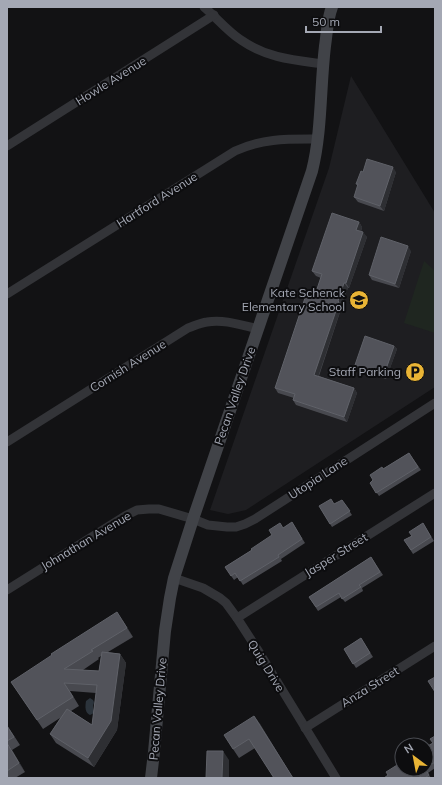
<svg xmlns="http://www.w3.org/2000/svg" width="442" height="785" font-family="Mulish,sans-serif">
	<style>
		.built { fill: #1e1e21 }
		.green { fill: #1f2620 }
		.water { fill: #2c343c }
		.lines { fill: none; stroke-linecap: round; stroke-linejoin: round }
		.street { stroke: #333438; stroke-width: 9 }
		.secondary { stroke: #414348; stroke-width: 12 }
		.wall { fill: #48494f; fill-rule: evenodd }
		.shaded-wall { fill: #2e2f33 }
		.building { fill: #52535a; stroke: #5f6168 }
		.labels { text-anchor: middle; stroke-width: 4; stroke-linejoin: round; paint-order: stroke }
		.street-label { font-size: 12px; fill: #a4a8b4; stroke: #0d0d0f }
		.poi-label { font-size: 12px; fill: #a4a8b4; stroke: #0d0d0f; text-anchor: end }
	</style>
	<rect width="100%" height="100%" fill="#121214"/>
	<path class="built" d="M351 76 435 213V387L246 510 228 514 210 510 329 168Z"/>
	<path class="green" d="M424 261 435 271V333L404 323Z"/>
	<path class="water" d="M90 698 93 700C95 703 93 704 93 707 93 709 94 710 94 713L90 715C85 713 85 707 86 701Z"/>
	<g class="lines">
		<g class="street">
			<path d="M204 7C217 18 227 31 241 40 267 58 293 60 323 64"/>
			<path d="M7 146 214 15"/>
			<path d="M7 294 235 151C264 138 287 139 318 139"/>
			<path d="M7 442 188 328C194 326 200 323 207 322 224 319 241 325 258 329"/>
			<path d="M174 578 203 588 220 598 226 603 237 618 259 652 336 778"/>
			<path d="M7 590 125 516 137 510 149 509H159L193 519 208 525 227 527H236L245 524 255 519 435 403"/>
			<path d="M237 618 435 493"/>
			<path d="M305 728 435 646"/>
		</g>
		<path class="secondary" d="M151 778 154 752 165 631 170 598 174 578 193 519 312 171C322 131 320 88 325 46 327 33 327 20 332 7"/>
	</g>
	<g class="wall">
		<path d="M363 172H396L384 211 358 202 354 197 358 186 356 184Z"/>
		<path d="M359 222 362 227 361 232 367 237 349 288H348L341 305 342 306 319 376 354 388 357 393 347 422 296 405 293 400 294 398 278 393 275 388 315 295 321 278 316 276 312 271Z"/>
		<path d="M411 251 399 288 372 280 369 275Z"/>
		<path d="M394 346 397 349 386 379 357 368 355 365Z"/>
		<path d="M409 453 421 470 379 496 370 483 373 480 383 469Z"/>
		<path d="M342 500 352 515 332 527 319 506 334 504Z"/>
		<path d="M292 522 305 543 281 559 282 561 243 585 238 577 234 580 225 567 252 550Z"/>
		<path d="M423 523 434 541 413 554 404 540 412 536Z"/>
		<path d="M371 557 383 575 362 588 363 591 345 602 341 597 318 611 309 597Z"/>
		<path d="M123 621 133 637 108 652 120 654 126 663 117 730 94 767 56 743 50 734 60 718 43 729 11 682ZM101 656 99 671 83 670 99 659 98 658ZM70 691 96 693 92 725 71 711 79 706Z"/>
		<path d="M361 638 373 657 356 668 344 649Z"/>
		<path d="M254 716 260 724 293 778H274L255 748 239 758 233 749Z"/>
		<path d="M7 725 20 745 12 750 25 772 15 778H7Z"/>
		<path d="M435 736V768L428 773 431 778H421V777L419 778H384L402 769H426V747L433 743Z"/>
	</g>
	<g class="shaded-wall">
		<path d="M393 167 396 172 384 211 380 206Z"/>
		<path d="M359 222 362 227 360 235 356 230Z"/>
		<path d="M363 232 367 237 349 288 346 283Z"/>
		<path d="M408 246 411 251 399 288 395 284Z"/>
		<path d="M344 283 348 288 341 305 342 306 317 380 314 375Z"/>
		<path d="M394 346 397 349 386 379 384 375Z"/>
		<path d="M354 388 357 393 347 422 344 417Z"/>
		<path d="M117 612 123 621 133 637 127 628Z"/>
		<path d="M120 654 126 663 117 730 94 767 88 758Z"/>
		<path d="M254 716 260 724 293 778Z"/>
		<path d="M7 743 12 750 25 772 19 763Z"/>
		<path d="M223 751 229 760V778H222Z"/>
	</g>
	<g class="building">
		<path d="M367 159 393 167 380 206 354 197 358 184H356L361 171 363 172Z"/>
		<path d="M332 213 359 222 356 230 363 232 346 283H344L338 301 339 302 314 375 354 388 344 417 293 400 295 394 275 388 307 292 315 295 322 274 312 271Z"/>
		<path d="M381 237 408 246 395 284 369 275Z"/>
		<path d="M365 336 394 346 384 375 355 365Z"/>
		<path d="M409 453 418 467 376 493 370 483 373 480 370 475 382 467 383 469Z"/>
		<path d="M331 499 334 504 342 500 350 511 330 524 319 506Z"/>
		<path d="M292 522 302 539 278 555 279 557 240 581 235 573 231 576 225 567 252 550 251 549 272 535 269 530 280 523 283 528Z"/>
		<path d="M423 523 431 537 411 550 404 540 412 536 409 532Z"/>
		<path d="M371 557 380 572 359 585 361 587 342 599 339 593 316 607 309 597Z"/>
		<path d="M117 612 127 628 91 650 93 651 64 669 99 671 102 652 120 654 111 721 88 758 50 734 67 709 92 725 97 685 64 683 73 697 37 720 11 682 52 655 51 654Z"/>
		<path d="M361 638 370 653 353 664 344 649Z"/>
		<path d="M435 677V692L428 681Z"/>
		<path d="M254 716 293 778H274L249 739 233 749 224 735Z"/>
		<path d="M7 726 14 737 7 741Z"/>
		<path d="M435 736V762L426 768V747L433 743 430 739Z"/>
		<path d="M7 743 19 763 7 771Z"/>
		<path d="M207 751H223L222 778H206Z"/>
		<path d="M402 762V769H425L429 775 425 778H421L418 773 409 778H384L388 775 386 772Z"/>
	</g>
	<defs>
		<symbol id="school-disc" viewBox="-11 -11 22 22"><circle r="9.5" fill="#e9b435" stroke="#0d0d0f"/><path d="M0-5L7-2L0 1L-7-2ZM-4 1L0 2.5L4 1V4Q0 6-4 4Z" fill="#111"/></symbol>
		<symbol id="parking-disc" viewBox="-11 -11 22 22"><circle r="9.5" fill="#e9b435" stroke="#0d0d0f"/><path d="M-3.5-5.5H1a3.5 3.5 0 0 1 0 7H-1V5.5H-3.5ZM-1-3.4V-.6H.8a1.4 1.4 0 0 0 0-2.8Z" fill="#111"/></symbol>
	</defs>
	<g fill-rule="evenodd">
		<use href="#school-disc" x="348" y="289" width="22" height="22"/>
		<use href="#parking-disc" x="404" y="361" width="22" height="22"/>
	</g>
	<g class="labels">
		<g class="street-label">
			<text transform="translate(111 81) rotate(-32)" y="4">Howle Avenue</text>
			<text transform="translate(157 200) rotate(-32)" y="4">Hartford Avenue</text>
			<text transform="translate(128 366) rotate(-32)" y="4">Cornish Avenue</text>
			<text transform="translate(235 396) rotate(-71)" y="4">Pecan Valley Drive</text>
			<text transform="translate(318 478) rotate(-33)" y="4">Utopia Lane</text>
			<text transform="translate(86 541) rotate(-31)" y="4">Johnathan Avenue</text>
			<text transform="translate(336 555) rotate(-32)" y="4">Jasper Street</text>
			<text transform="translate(266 666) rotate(58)" y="4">Quig Drive</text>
			<text transform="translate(370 687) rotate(-32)" y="4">Anza Street</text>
			<text transform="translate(158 709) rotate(-85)" y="4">Pecan Valley Drive</text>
		</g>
		<g class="poi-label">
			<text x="345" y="297">Kate Schenck<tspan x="345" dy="14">Elementary School</tspan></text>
			<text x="401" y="376">Staff Parking</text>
		</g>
	</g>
	<rect width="442" height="785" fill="none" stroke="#a4a8b4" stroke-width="16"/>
	<g transform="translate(414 757) rotate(328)"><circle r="19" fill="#0d0d0f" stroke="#494b51"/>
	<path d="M0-3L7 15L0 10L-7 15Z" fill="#e9b435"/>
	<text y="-6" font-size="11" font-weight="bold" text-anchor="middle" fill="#a4a8b4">N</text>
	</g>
	<path d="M306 26v6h75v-6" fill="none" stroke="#a4a8b4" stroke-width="2"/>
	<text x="312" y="26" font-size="12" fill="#a4a8b4" stroke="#0d0d0f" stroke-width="3" paint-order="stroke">50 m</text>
</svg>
